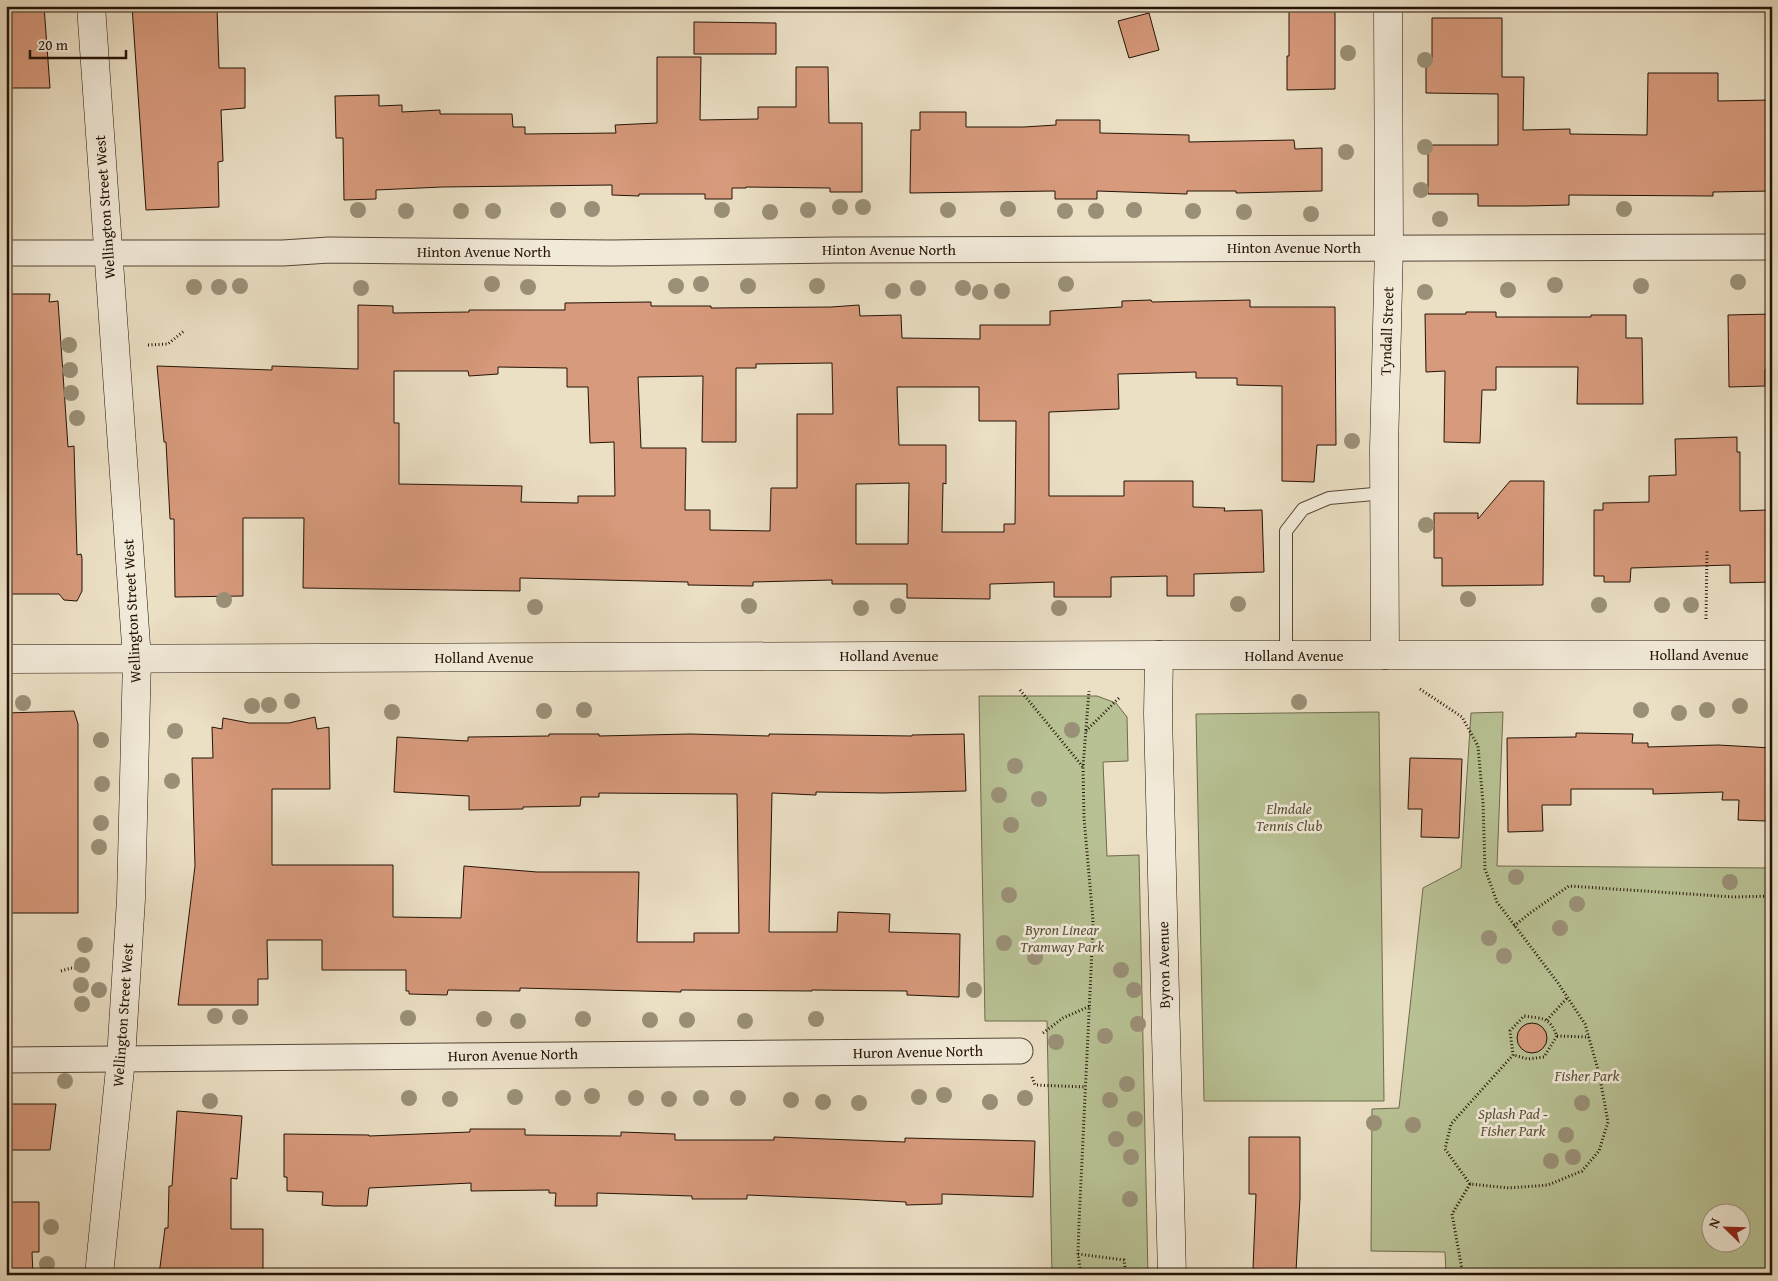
<svg xmlns="http://www.w3.org/2000/svg" width="1778" height="1281" font-family="'Gentium Book Plus',serif">
	<style>
		.green { fill: #b8c194; stroke: #6e6a4d; fill-rule: evenodd }
		.building { fill: #d79a7c; stroke: #241306; fill-rule: evenodd }
		.lines { fill: none; stroke-linecap: round; stroke-linejoin: round }
		.lane-casing { stroke: #564636; stroke-width: 14 }
		.street-casing { stroke: #564636; stroke-width: 27 }
		.secondary-casing { stroke: #241306; stroke-width: 29 }
		.path { stroke: #241306; stroke-width: 3; stroke-dasharray: 1 2.5; stroke-linecap: butt }
		.lane { stroke: #f2ead9; stroke-width: 12 }
		.street { stroke: #f2ead9; stroke-width: 25 }
		.secondary { stroke: #f2ead9; stroke-width: 28 }
		.tree { fill: #9a9077 }
		.labels { text-anchor: middle; stroke-width: 5; stroke-linejoin: round; paint-order: stroke }
		.street-label { font-size: 15px; fill: #241306; stroke: #f2ead9 }
		.park-label { font-size: 15px; font-style: italic; fill: #585038; stroke: #f2ead9 }
	</style>
	<rect width="100%" height="100%" fill="#ebdfc4"/>
	<filter id="stains"><feTurbulence type="fractalNoise" baseFrequency=".004" numOctaves="4"/><feColorMatrix values="0 0 0 0 .2 0 0 0 0 .09 0 0 0 0 .02 0 0 0 .5 -.17"/></filter>
	<radialGradient id="worn" r=".72"><stop offset=".6" stop-color="#630" stop-opacity="0"/><stop offset="1" stop-color="#630" stop-opacity=".3"/></radialGradient>
	<g class="green">
		<path d="M979 696H1097L1116 703 1127 717 1128 761 1103 762 1107 856 1139 855 1148 1275H1052L1047 1021H985Z"/>
		<path d="M1379 712 1384 1101H1204L1196 714Z"/>
		<path d="M1503 712 1497 866 1772 868V1275H1446L1445 1252 1371 1251 1372 1109 1399 1108 1423 888 1461 868 1471 713ZM1710 1214H1740V1244H1710Z"/>
	</g>
	<g class="building">
		<path d="M6 6H44L50 88H6Z"/>
		<path d="M132 6H203V8H217L219 68H245V108L221 110 223 161 218 162 219 207 146 210Z"/>
		<path d="M1289 6H1335V89L1287 90V56H1289Z"/>
		<path d="M1149 13 1159 50 1129 58 1118 21Z"/>
		<path d="M1432 18H1502V77H1524L1523 130 1570 129V134L1647 135 1648 73H1718V101L1772 100V191L1713 192V196L1569 195V205L1526 206H1478V194H1428V145H1498V94L1426 93V58H1432Z"/>
		<path d="M694 22 776 23V54H694Z"/>
		<path d="M657 57H701L700 120 758 119V107H796V67H828L829 123H862V192H830V188L746 187V188H732V199H705V194H639V196L612 195V185L442 187 376 190V199L344 200 343 138H336L335 96 379 95V106L402 105V112L440 110V114H512L513 127H525V134L616 133 615 125 657 123Z"/>
		<path d="M920 112H966V127H1024L1056 125V120H1100V133L1189 135V142L1294 140 1295 149 1322 148V191L1236 193V191H1187V194L1097 191V199H1055V191L910 193 911 130H920Z"/>
		<path d="M6 294H50L49 302 58 301 68 447 74 446 77 555 81 554 82 558V591L77 601 64 600 59 594H6Z"/>
		<path d="M1151 300 1152 302 1250 300V307H1335L1336 445H1317L1314 482 1282 481V386L1237 385V378H1196V372L1118 374 1119 409 1049 412V496H1124V481H1193V507L1225 508 1224 511 1262 510 1264 572 1194 574V596H1167V576L1111 577V597H1054V582L990 584V599L907 598V584H832V580L753 582V586L688 585V582L520 578V591L303 588 304 518H243V596L175 597 174 519H170L166 442H164L157 366 272 370V366L358 369V305L393 306V313L469 312V310H565V303L651 302V306H711V308L831 307 859 305 860 316 901 315 902 338 980 339V325H1050V311L1122 307V301ZM832 363 833 414H797V488H771L770 531 710 530V510H685L686 448H641L638 377 703 376 702 442H736V368H756V364ZM498 367 567 368V387H588L590 443 614 442 615 496H578V503L521 502 522 486 399 484V423H394V371H468L469 376 498 374ZM897 387H979V421H1016L1015 524H1004V532H942L943 483 946 484V445H899ZM909 483 908 544H856V484Z"/>
		<path d="M1466 312H1496V317H1591V315H1626V338H1642L1643 404H1577L1578 367H1496V390H1482L1480 443 1444 442 1445 371 1426 372 1425 314H1466Z"/>
		<path d="M1772 314V370H1765V386L1729 387 1728 315Z"/>
		<path d="M1737 437V452H1740V511L1767 510V526H1772V582L1730 583V565L1631 568 1630 582H1604V576H1594V510H1603V503L1649 502V476L1676 475 1675 439Z"/>
		<path d="M1510 481H1544L1543 585 1442 586V558H1434V513H1478V519Z"/>
		<path d="M74 711 78 724V913H6V713Z"/>
		<path d="M315 717 317 729 329 727 330 789H272V865H393V917L461 918 464 866 537 872H639L637 942H694V933H739L737 794 599 793V797H581L580 806 523 807V809L469 810V796L394 792 397 737 468 741V737L549 736V734H599V736L690 734 769 736V734L912 736V735L964 734 966 791 883 793 816 792V795L772 793 769 932H837L838 912 890 914 889 932 960 934 959 997 907 995V991L812 990V991L681 990V992L520 988V991L448 990 447 995 409 994V991H406V970H322V940H267L268 979H258V1005H178L195 866 192 758H213L212 727 222 729 223 718 249 723H289Z"/>
		<path d="M1576 733 1633 734 1632 743H1648V747L1718 745 1772 748V796H1768L1766 821 1738 820 1739 800H1722L1723 792 1653 794V789H1571V805H1542L1543 831 1508 832 1507 738 1576 737Z"/>
		<path d="M1410 758 1462 759 1459 838 1421 837 1422 809H1408Z"/>
		<circle cx="1532" cy="1038" r="15"/>
		<path d="M6 1104H56L50 1150H6Z"/>
		<path d="M177 1111 242 1116 237 1179 231 1178V1229H263V1275H159L165 1228H168L169 1186H172Z"/>
		<path d="M470 1129H525V1135L621 1136V1132L675 1134V1140H774V1137L905 1142V1138L1035 1141 1033 1197 942 1194V1204L906 1205V1202L846 1199 747 1195V1199H692V1196L597 1193V1206H555L556 1193H549V1190L471 1191V1183L369 1188 367 1206H333L322 1205 323 1192 287 1191V1177H284V1134L369 1135V1136L470 1132Z"/>
		<path d="M1249 1137H1300V1198L1296 1271 1253 1269 1256 1194H1249Z"/>
		<path d="M6 1202H39V1252H32L33 1275H6Z"/>
	</g>
	<g class="lines">
		<defs>
			<path id="lane" d="M1286 656V531L1303 509 1329 498 1385 493"/>
			<g id="street">
				<path d="M6 253H283L329 250 611 253 838 250 1772 247"/>
				<path d="M6 1060 1020 1051"/>
			</g>
			<g id="secondary">
				<path d="M91 6 137 659 131 899 121 1059 99 1275"/>
				<path d="M1159 655 1158 714 1172 1275"/>
				<path d="M1385 655 1384 449 1389 247 1388 6"/>
				<path d="M6 659 1159 655H1772"/>
			</g>
		</defs>
		<use href="#lane" class="lane-casing"/>
		<use href="#street" class="street-casing"/>
		<use href="#secondary" class="secondary-casing"/>
		<g class="path">
			<path d="M148 345 168 344 185 330"/>
			<path d="M1706 619 1707 551"/>
			<path d="M1420 689 1462 717 1478 746 1483 803 1485 869 1497 902 1558 983 1585 1024 1599 1073 1608 1122 1599 1151 1582 1171 1548 1185 1509 1188 1470 1184 1452 1214 1463 1275"/>
			<path d="M1020 690 1083 767"/>
			<path d="M1086 731 1119 698"/>
			<path d="M1514 926 1530 913 1569 886 1734 897 1772 896"/>
			<path d="M61 971 71 968 88 969"/>
			<path d="M1547 1020 1568 997"/>
			<path d="M1043 1033 1063 1018 1090 1006"/>
			<path d="M1557 1036 1589 1037"/>
			<path d="M1032 1077 1035 1085 1086 1087"/>
			<path d="M1470 1184 1445 1149 1451 1124 1513 1055 1510 1031 1524 1016C1543 1019 1549 1016 1557 1036L1544 1057 1528 1059 1513 1055"/>
			<path d="M1078 1254 1124 1260 1126 1275"/>
			<path d="M1081 1275 1078 1254 1079 1223 1092 950 1093 920 1084 818 1083 767 1089 691"/>
		</g>
		<use href="#lane" class="lane"/>
		<use href="#street" class="street"/>
		<use href="#secondary" class="secondary"/>
	</g>
	<g class="tree">
		<circle cx="1348" cy="53" r="8"/>
		<circle cx="1425" cy="60" r="8"/>
		<circle cx="1425" cy="147" r="8"/>
		<circle cx="1346" cy="152" r="8"/>
		<circle cx="1421" cy="190" r="8"/>
		<circle cx="840" cy="207" r="8"/>
		<circle cx="863" cy="207" r="8"/>
		<circle cx="592" cy="209" r="8"/>
		<circle cx="1008" cy="209" r="8"/>
		<circle cx="1624" cy="209" r="8"/>
		<circle cx="358" cy="210" r="8"/>
		<circle cx="558" cy="210" r="8"/>
		<circle cx="722" cy="210" r="8"/>
		<circle cx="808" cy="210" r="8"/>
		<circle cx="948" cy="210" r="8"/>
		<circle cx="1134" cy="210" r="8"/>
		<circle cx="406" cy="211" r="8"/>
		<circle cx="461" cy="211" r="8"/>
		<circle cx="493" cy="211" r="8"/>
		<circle cx="1065" cy="211" r="8"/>
		<circle cx="1096" cy="211" r="8"/>
		<circle cx="1193" cy="211" r="8"/>
		<circle cx="770" cy="212" r="8"/>
		<circle cx="1244" cy="212" r="8"/>
		<circle cx="1311" cy="214" r="8"/>
		<circle cx="1440" cy="219" r="8"/>
		<circle cx="1738" cy="282" r="8"/>
		<circle cx="492" cy="284" r="8"/>
		<circle cx="701" cy="284" r="8"/>
		<circle cx="1066" cy="284" r="8"/>
		<circle cx="1555" cy="285" r="8"/>
		<circle cx="240" cy="286" r="8"/>
		<circle cx="676" cy="286" r="8"/>
		<circle cx="748" cy="286" r="8"/>
		<circle cx="817" cy="286" r="8"/>
		<circle cx="1641" cy="286" r="8"/>
		<circle cx="194" cy="287" r="8"/>
		<circle cx="219" cy="287" r="8"/>
		<circle cx="528" cy="287" r="8"/>
		<circle cx="361" cy="288" r="8"/>
		<circle cx="918" cy="288" r="8"/>
		<circle cx="963" cy="288" r="8"/>
		<circle cx="1508" cy="290" r="8"/>
		<circle cx="893" cy="291" r="8"/>
		<circle cx="1002" cy="291" r="8"/>
		<circle cx="980" cy="292" r="8"/>
		<circle cx="1425" cy="292" r="8"/>
		<circle cx="69" cy="345" r="8"/>
		<circle cx="70" cy="370" r="8"/>
		<circle cx="71" cy="393" r="8"/>
		<circle cx="77" cy="418" r="8"/>
		<circle cx="1352" cy="441" r="8"/>
		<circle cx="1426" cy="525" r="8"/>
		<circle cx="1468" cy="599" r="8"/>
		<circle cx="224" cy="600" r="8"/>
		<circle cx="1238" cy="604" r="8"/>
		<circle cx="1599" cy="605" r="8"/>
		<circle cx="1662" cy="605" r="8"/>
		<circle cx="1691" cy="605" r="8"/>
		<circle cx="749" cy="606" r="8"/>
		<circle cx="898" cy="606" r="8"/>
		<circle cx="535" cy="607" r="8"/>
		<circle cx="861" cy="608" r="8"/>
		<circle cx="1059" cy="608" r="8"/>
		<circle cx="292" cy="701" r="8"/>
		<circle cx="1299" cy="702" r="8"/>
		<circle cx="23" cy="703" r="8"/>
		<circle cx="269" cy="705" r="8"/>
		<circle cx="252" cy="706" r="8"/>
		<circle cx="1740" cy="706" r="8"/>
		<circle cx="584" cy="710" r="8"/>
		<circle cx="1641" cy="710" r="8"/>
		<circle cx="1707" cy="710" r="8"/>
		<circle cx="544" cy="711" r="8"/>
		<circle cx="392" cy="712" r="8"/>
		<circle cx="1679" cy="713" r="8"/>
		<circle cx="1072" cy="730" r="8"/>
		<circle cx="175" cy="731" r="8"/>
		<circle cx="101" cy="740" r="8"/>
		<circle cx="1015" cy="766" r="8"/>
		<circle cx="172" cy="781" r="8"/>
		<circle cx="102" cy="784" r="8"/>
		<circle cx="999" cy="795" r="8"/>
		<circle cx="1039" cy="799" r="8"/>
		<circle cx="101" cy="823" r="8"/>
		<circle cx="1011" cy="825" r="8"/>
		<circle cx="99" cy="847" r="8"/>
		<circle cx="1516" cy="877" r="8"/>
		<circle cx="1730" cy="882" r="8"/>
		<circle cx="1009" cy="895" r="8"/>
		<circle cx="1577" cy="904" r="8"/>
		<circle cx="1560" cy="928" r="8"/>
		<circle cx="1489" cy="938" r="8"/>
		<circle cx="1004" cy="943" r="8"/>
		<circle cx="85" cy="945" r="8"/>
		<circle cx="1504" cy="956" r="8"/>
		<circle cx="1035" cy="957" r="8"/>
		<circle cx="82" cy="965" r="8"/>
		<circle cx="1121" cy="970" r="8"/>
		<circle cx="81" cy="985" r="8"/>
		<circle cx="99" cy="990" r="8"/>
		<circle cx="974" cy="990" r="8"/>
		<circle cx="1134" cy="990" r="8"/>
		<circle cx="82" cy="1004" r="8"/>
		<circle cx="215" cy="1016" r="8"/>
		<circle cx="240" cy="1017" r="8"/>
		<circle cx="408" cy="1018" r="8"/>
		<circle cx="484" cy="1019" r="8"/>
		<circle cx="583" cy="1019" r="8"/>
		<circle cx="816" cy="1019" r="8"/>
		<circle cx="650" cy="1020" r="8"/>
		<circle cx="687" cy="1020" r="8"/>
		<circle cx="518" cy="1021" r="8"/>
		<circle cx="745" cy="1021" r="8"/>
		<circle cx="1138" cy="1024" r="8"/>
		<circle cx="1105" cy="1036" r="8"/>
		<circle cx="1056" cy="1042" r="8"/>
		<circle cx="65" cy="1081" r="8"/>
		<circle cx="1127" cy="1084" r="8"/>
		<circle cx="944" cy="1095" r="8"/>
		<circle cx="592" cy="1096" r="8"/>
		<circle cx="515" cy="1097" r="8"/>
		<circle cx="919" cy="1097" r="8"/>
		<circle cx="409" cy="1098" r="8"/>
		<circle cx="563" cy="1098" r="8"/>
		<circle cx="636" cy="1098" r="8"/>
		<circle cx="701" cy="1098" r="8"/>
		<circle cx="738" cy="1098" r="8"/>
		<circle cx="1025" cy="1098" r="8"/>
		<circle cx="450" cy="1099" r="8"/>
		<circle cx="669" cy="1099" r="8"/>
		<circle cx="791" cy="1100" r="8"/>
		<circle cx="1110" cy="1100" r="8"/>
		<circle cx="210" cy="1101" r="8"/>
		<circle cx="823" cy="1102" r="8"/>
		<circle cx="990" cy="1102" r="8"/>
		<circle cx="859" cy="1103" r="8"/>
		<circle cx="1582" cy="1103" r="8"/>
		<circle cx="1135" cy="1119" r="8"/>
		<circle cx="1374" cy="1123" r="8"/>
		<circle cx="1413" cy="1125" r="8"/>
		<circle cx="1566" cy="1135" r="8"/>
		<circle cx="1116" cy="1139" r="8"/>
		<circle cx="1131" cy="1157" r="8"/>
		<circle cx="1573" cy="1157" r="8"/>
		<circle cx="1551" cy="1161" r="8"/>
		<circle cx="1130" cy="1199" r="8"/>
		<circle cx="51" cy="1227" r="8"/>
		<circle cx="47" cy="1264" r="8"/>
	</g>
	<g class="labels">
		<g class="street-label">
			<text transform="translate(105 207) rotate(-94)" y="5">Wellington Street West</text>
			<text x="1294" y="253">Hinton Avenue North</text>
			<text x="889" y="255">Hinton Avenue North</text>
			<text x="484" y="257">Hinton Avenue North</text>
			<text transform="translate(1387 331) rotate(-88)" y="5">Tyndall Street</text>
			<text transform="translate(132 611) rotate(-93)" y="5">Wellington Street West</text>
			<text x="1699" y="660">Holland Avenue</text>
			<text x="889" y="661">Holland Avenue</text>
			<text x="1294" y="661">Holland Avenue</text>
			<text x="484" y="663">Holland Avenue</text>
			<text transform="translate(1164 965) rotate(-91)" y="5">Byron Avenue</text>
			<text transform="translate(123 1015) rotate(-86)" y="5">Wellington Street West</text>
			<text transform="translate(918 1052) rotate(-1)" y="5">Huron Avenue North</text>
			<text transform="translate(513 1055) rotate(-1)" y="5">Huron Avenue North</text>
		</g>
		<g class="park-label">
			<text x="1289" y="814">Elmdale<tspan x="1289" dy="17">Tennis Club</tspan></text>
			<text x="1062" y="935">Byron Linear<tspan x="1062" dy="17">Tramway Park</tspan></text>
			<text x="1587" y="1081">Fisher Park</text>
			<text x="1513" y="1119">Splash Pad -<tspan x="1513" dy="17">Fisher Park</tspan></text>
		</g>
	</g>
	<rect width="1778" height="1281" fill="none" stroke="#ebdfc4" stroke-width="25"/>
	<rect x="8" y="8" width="1763" height="1266" fill="none" stroke="#241306" stroke-width="2.5"/>
	<rect x="12" y="12" width="1753" height="1256" fill="none" stroke="#241306"/>
	<g transform="translate(1726 1228) rotate(293)"><circle r="24" fill="#f2ead9" stroke="#a09485"/>
	<path d="M0-4L9 19L0 12L-9 19Z" fill="#8f2418"/>
	<text y="-8" font-size="14" font-weight="bold" text-anchor="middle" fill="#241306">N</text>
	</g>
	<path d="M30 50v8h96v-8" fill="none" stroke="#241306" stroke-width="2.5"/>
	<text x="38" y="50" font-size="15" fill="#241306" stroke="#f2ead9" stroke-width="4" paint-order="stroke">20 m</text>
	<rect width="100%" height="100%" filter="url(#stains)"/>
	<rect width="100%" height="100%" fill="url(#worn)"/>
</svg>
